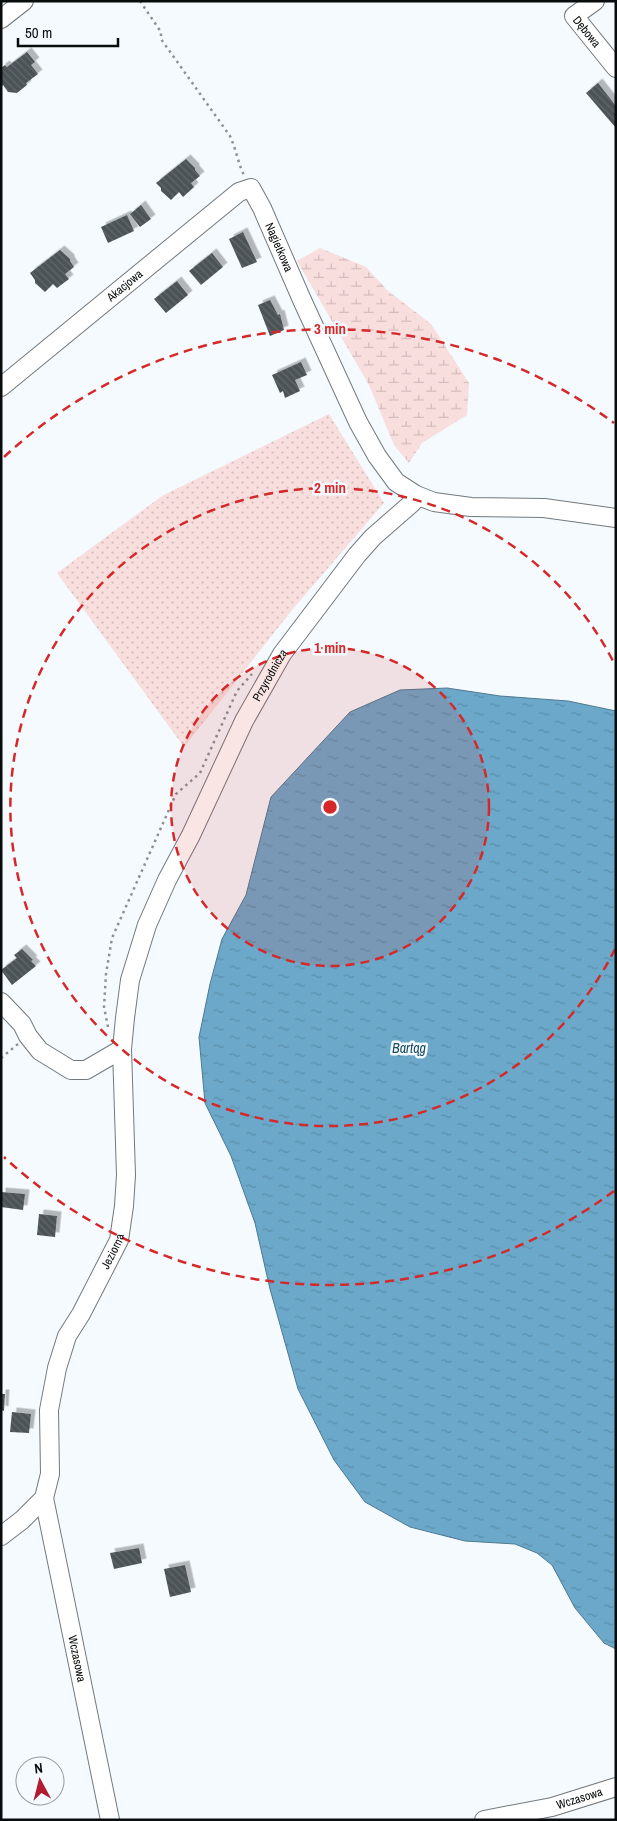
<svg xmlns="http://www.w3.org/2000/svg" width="617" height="1821" font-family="'Archivo Narrow',sans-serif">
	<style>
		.grass { fill: url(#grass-dots) }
		.wetland { fill: url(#wetland-marsh) }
		.water { fill: url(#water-ripples); stroke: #4e7991 }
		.building { fill: url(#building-back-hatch); filter: url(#shadow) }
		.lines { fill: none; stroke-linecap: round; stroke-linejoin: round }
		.minor-casing { stroke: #72797d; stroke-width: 20 }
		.path { stroke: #8c9194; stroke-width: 2.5; stroke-dasharray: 2.5 4; stroke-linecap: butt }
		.minor { stroke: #fff; stroke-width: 18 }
		.ring { fill: none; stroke: #d62828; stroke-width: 2.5; stroke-dasharray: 9 6 }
		.labels { text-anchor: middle; stroke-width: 5; stroke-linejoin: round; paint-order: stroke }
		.street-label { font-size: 12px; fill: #090c0d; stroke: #f4fafe }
		.water-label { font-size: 14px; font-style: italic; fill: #184a61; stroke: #f4fafe }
		.centre { fill: #d62828; stroke: #f4fafe; stroke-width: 2.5 }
		.ring-label { font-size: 15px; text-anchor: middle; font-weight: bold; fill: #d62828; stroke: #f4fafe; stroke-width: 5; stroke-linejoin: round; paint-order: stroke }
	</style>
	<defs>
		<pattern id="grass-dots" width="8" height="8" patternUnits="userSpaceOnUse" patternTransform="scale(1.25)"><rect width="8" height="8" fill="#f8dedd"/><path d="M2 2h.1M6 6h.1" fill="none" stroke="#d3bdbc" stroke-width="1.8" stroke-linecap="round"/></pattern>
		<pattern id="wetland-marsh" width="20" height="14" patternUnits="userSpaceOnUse" patternTransform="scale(1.25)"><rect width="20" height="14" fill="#f8dedd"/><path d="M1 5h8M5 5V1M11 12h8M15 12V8" fill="none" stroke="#d3bdbc"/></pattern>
		<pattern id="water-ripples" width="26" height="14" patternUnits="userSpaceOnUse" patternTransform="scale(1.25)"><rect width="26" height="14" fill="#6ba8c9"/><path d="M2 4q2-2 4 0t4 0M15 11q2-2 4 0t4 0" fill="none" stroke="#5b8fab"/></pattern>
		<pattern id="building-back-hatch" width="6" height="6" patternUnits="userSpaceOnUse" patternTransform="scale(1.25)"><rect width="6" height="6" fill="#4c5357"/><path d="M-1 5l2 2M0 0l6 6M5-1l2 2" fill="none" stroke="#61676a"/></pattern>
		<filter id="shadow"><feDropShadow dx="4.5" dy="-4.5" stdDeviation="0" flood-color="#0004"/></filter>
	</defs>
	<rect width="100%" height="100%" fill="#f4fafe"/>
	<path class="grass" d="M329 414 384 503 292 610 184 747 57 573 162 496Z"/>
	<path class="wetland" d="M320 248 366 267 387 290 431 324 469 383 467 415 422 443 409 463 394 445 369 385 297 261Z"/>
	<path class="water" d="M447 688 500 696 568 701 616 711V1649L604 1643 575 1608 552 1565 537 1553 515 1544 465 1541 410 1527 365 1502 334 1460 298 1389 270 1289 255 1223 231 1156 205 1103 199 1037 210 984 222 939 246 895 271 797 350 712 400 690Z"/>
	<g class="building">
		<path d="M27 52 35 62 31 65 38 74 26 83 27 85 17 93 8 92 3 85 1 87V68L5 65 7 67Z"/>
		<path d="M598 83 616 106V128L586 93Z"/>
		<path d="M186 159 195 168V170L200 176 191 183 194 187 183 197 179 192 171 200 161 191V188L156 183Z"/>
		<path d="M141 205 151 219 140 227 130 214Z"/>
		<path d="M127 215 134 231 108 243 101 227Z"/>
		<path d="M243 232 257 262 242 268 229 239Z"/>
		<path d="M60 250 70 259V261L74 267 65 274 69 279 57 288 53 284 45 292 35 283V280L30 273Z"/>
		<path d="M212 253 223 267 201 285 189 271Z"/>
		<path d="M177 281 188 295 166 313 154 299Z"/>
		<path d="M270 300 278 315 280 314 284 330 270 336 258 305Z"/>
		<path d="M301 362 307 375 295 380 300 391 285 398 283 391 280 393 272 375Z"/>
		<path d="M22 949 33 960 31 961 36 966 12 985 1 970 17 958 14 955Z"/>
		<path d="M1 1192 25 1194 23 1210 1 1207Z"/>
		<path d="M39 1214 57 1216 55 1237 37 1235Z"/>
		<path d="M1 1394H5L4 1411 1 1410Z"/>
		<path d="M12 1412 31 1414 29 1433 10 1432Z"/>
		<path d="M139 1548 142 1563 114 1569 110 1553Z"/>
		<path d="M185 1565 191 1592 170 1597 164 1569Z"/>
	</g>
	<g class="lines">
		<defs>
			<g id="minor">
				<path id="s1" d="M595 1 574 16 616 68"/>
				<path d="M1 19 24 1"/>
				<path id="s2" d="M1 387 239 192 251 188 262 208 302 300 358 422 377 456 396 482 416 495"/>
				<path d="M1 1002 22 1024 28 1036 40 1051 71 1070H86L122 1049"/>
				<path id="s3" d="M44 1498 110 1820"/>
				<path id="s4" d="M1 1536 22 1520 44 1498 50 1474 49 1410 57 1368 67 1336 81 1314 119 1240 124 1206 126 1175 122 1049 125 1018 130 980 147 925 167 880 191 835 244 721 282 654 357 555 373 537 412 503 416 495 434 502 471 507 544 508 616 518"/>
				<path id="s5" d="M484 1820 552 1807 616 1787"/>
			</g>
		</defs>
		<use href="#minor" class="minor-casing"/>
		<g class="path">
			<path d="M140 1 161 32V39L230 136C236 149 238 163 244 175"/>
			<path d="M108 1027 104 1007 106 974 112 938 176 794 200 773 237 691 252 674"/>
			<path d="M1 1058 18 1044"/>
		</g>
		<use href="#minor" class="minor"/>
	</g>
	<circle cx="330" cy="807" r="159" fill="#d62828" fill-opacity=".12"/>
	<g class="ring">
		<circle cx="330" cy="807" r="159"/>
		<path d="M615 949A319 319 0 1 1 615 665"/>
		<path d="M614 1191A478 478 0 0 1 4 1157M4 457A478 478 0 0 1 614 423"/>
	</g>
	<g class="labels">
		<g class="street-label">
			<text dy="4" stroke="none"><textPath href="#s1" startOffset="46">Dębowa</textPath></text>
			<text dy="4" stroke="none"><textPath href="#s2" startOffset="386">Nagietkowa</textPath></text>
			<text dy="4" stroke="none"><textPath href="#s2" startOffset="160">Akacjowa</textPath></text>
			<text dy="4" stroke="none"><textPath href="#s4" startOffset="929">Przyrodnicza</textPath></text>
			<text dy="4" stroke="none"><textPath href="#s4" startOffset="319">Jeziorna</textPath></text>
			<text dy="4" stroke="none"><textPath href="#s3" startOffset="164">Wczasowa</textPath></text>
			<text dy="4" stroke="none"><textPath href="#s5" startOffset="98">Wczasowa</textPath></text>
		</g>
		<g class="water-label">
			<text x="409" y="1053">Bartąg</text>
		</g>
	</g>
	<circle cx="330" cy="807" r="8" class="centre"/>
	<g class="ring-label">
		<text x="330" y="334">3 min</text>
		<text x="330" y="493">2 min</text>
		<text x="330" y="653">1 min</text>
	</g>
	<rect width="617" height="1821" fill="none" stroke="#090c0d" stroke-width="5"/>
	<g transform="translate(40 1781) rotate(353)"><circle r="24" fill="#f4fafe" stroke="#969b9e"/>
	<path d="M0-4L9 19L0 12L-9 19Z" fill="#b01c31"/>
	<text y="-8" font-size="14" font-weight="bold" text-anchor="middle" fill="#090c0d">N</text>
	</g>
	<path d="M18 38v8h100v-8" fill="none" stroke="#090c0d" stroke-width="2.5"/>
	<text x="25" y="38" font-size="15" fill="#090c0d" stroke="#f4fafe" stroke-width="4" paint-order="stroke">50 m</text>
</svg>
